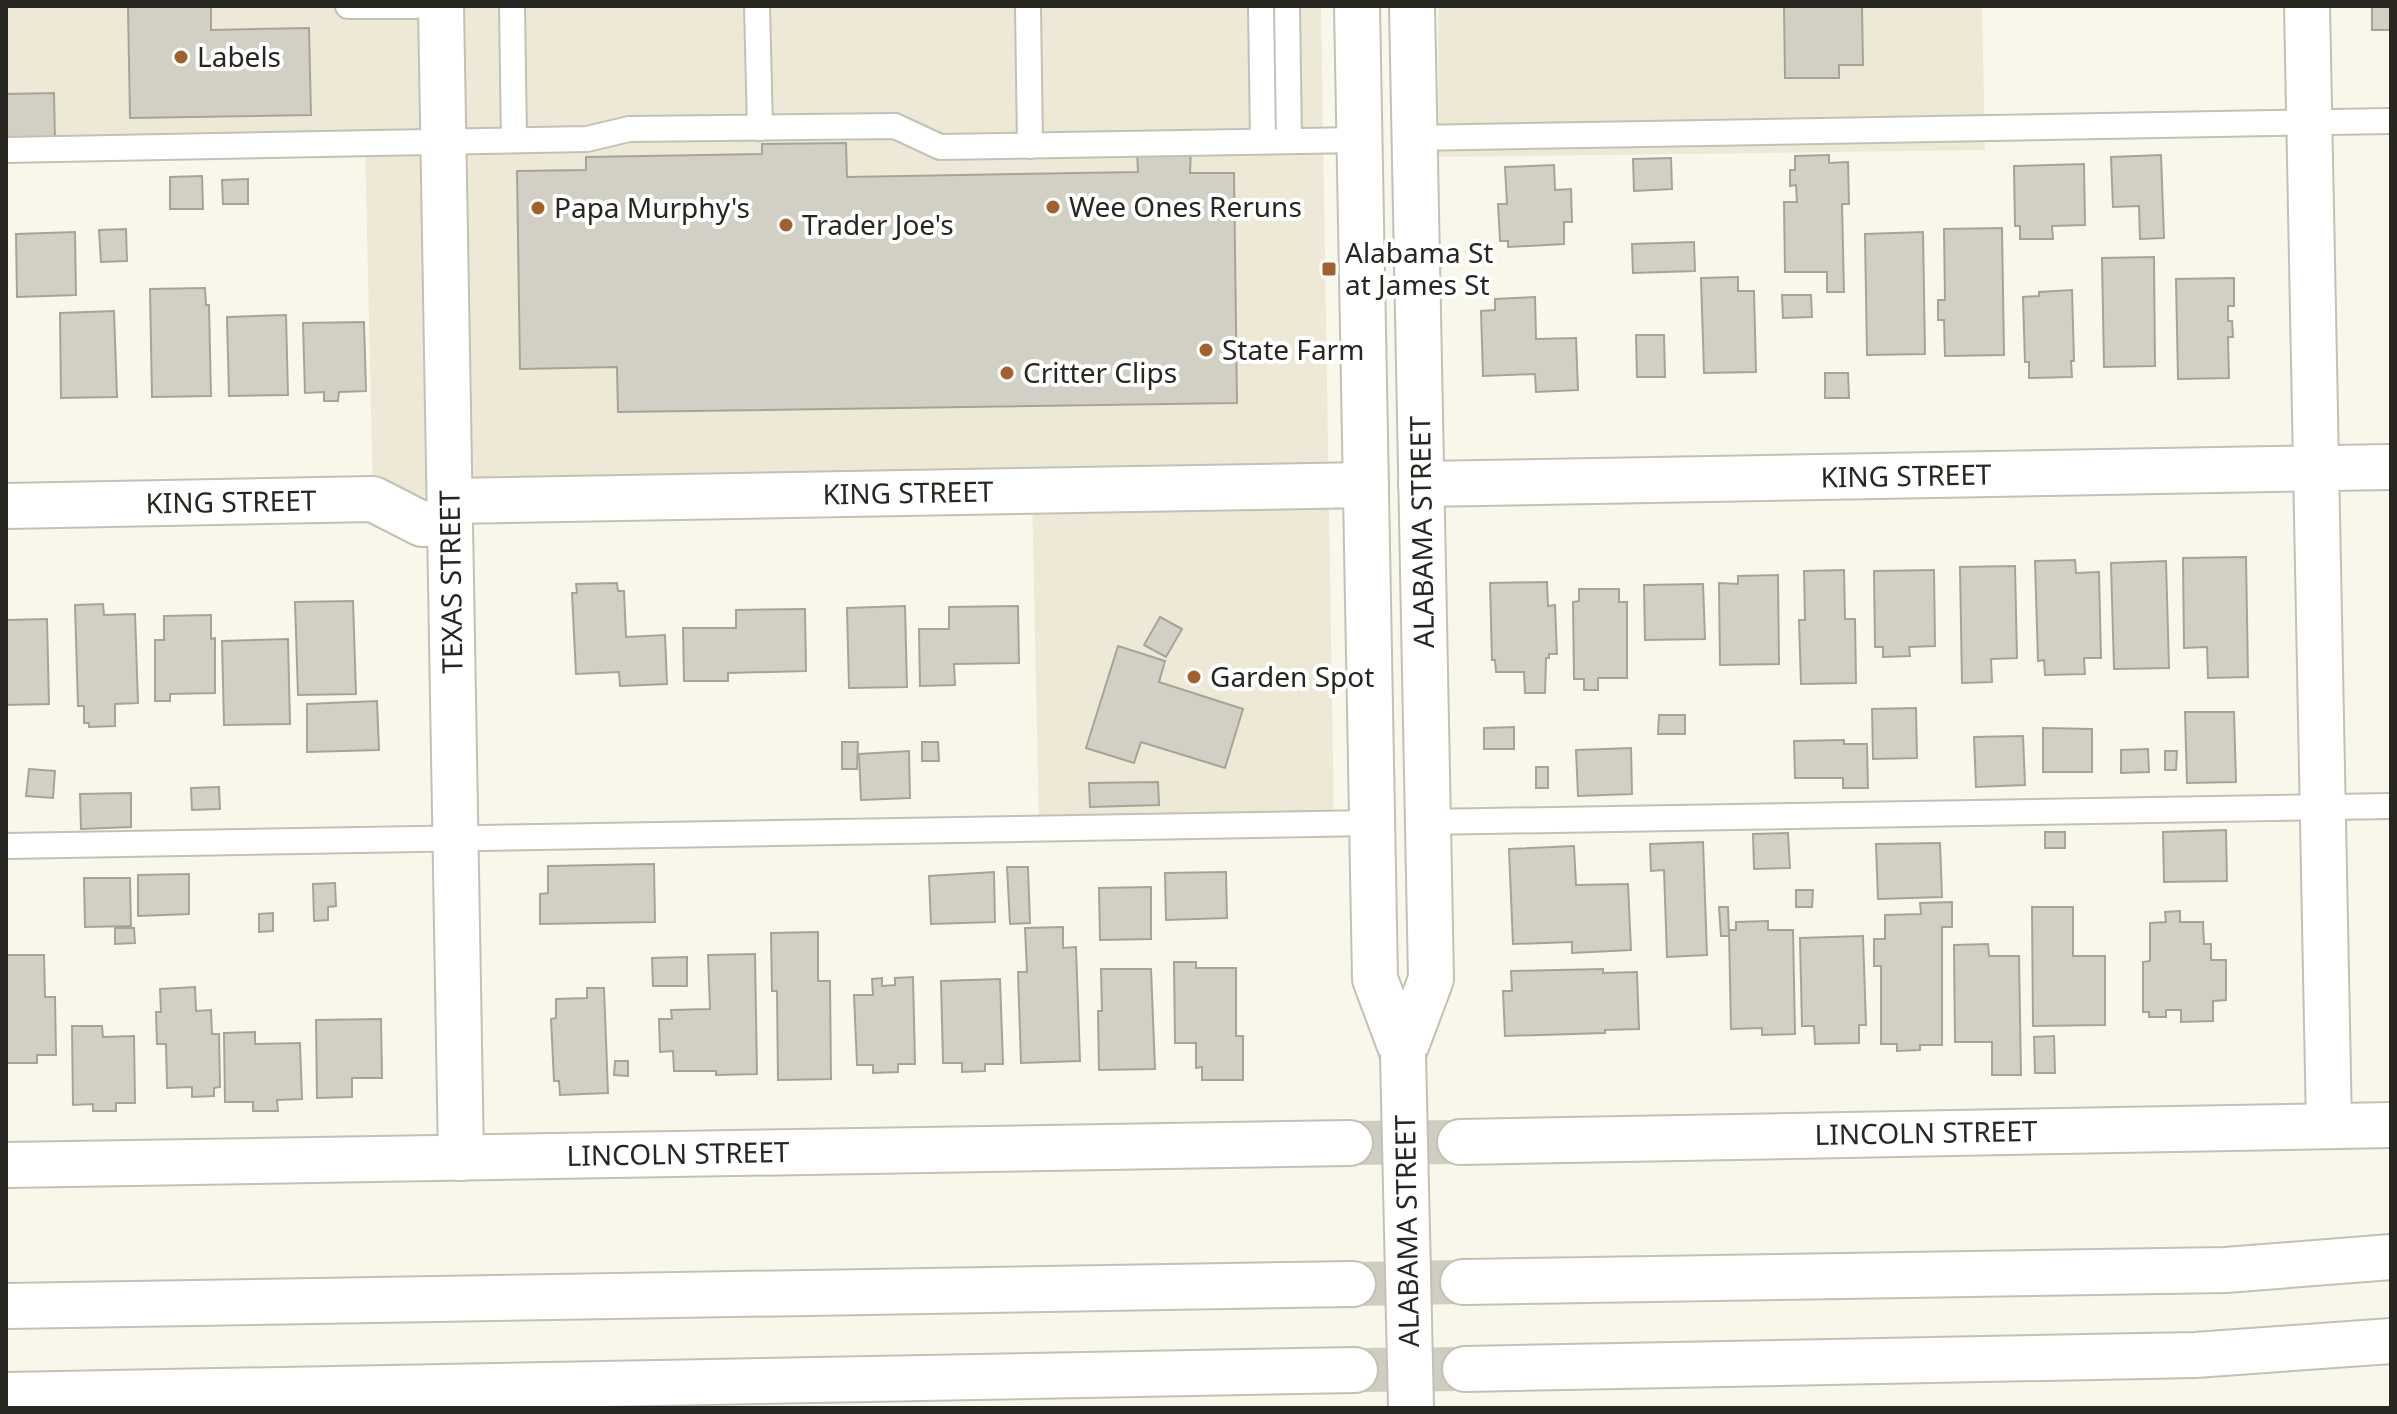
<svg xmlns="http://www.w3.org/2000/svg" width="2397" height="1414" font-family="'Noto Sans',sans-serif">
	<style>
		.built { fill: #ede9d6 }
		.building { fill: #d2d0c4; stroke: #a6a499; stroke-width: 2 }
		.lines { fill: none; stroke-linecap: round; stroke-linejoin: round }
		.street-tunnel { stroke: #cfcdc2; stroke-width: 44; stroke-dasharray: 44 22; stroke-linecap: butt }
		.highway-tunnel { stroke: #cfcdc2; stroke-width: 44; stroke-dasharray: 44 22; stroke-linecap: butt }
		.lane-casing { stroke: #c2c1b5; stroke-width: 28 }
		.street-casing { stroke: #c2c1b5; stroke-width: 48 }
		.secondary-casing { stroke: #c2c1b5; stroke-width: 48 }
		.highway-casing { stroke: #c2c1b5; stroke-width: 48 }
		.lane { stroke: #fff; stroke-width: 24 }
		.street { stroke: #fff; stroke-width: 44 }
		.secondary { stroke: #fff; stroke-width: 44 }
		.highway { stroke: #fff; stroke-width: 44 }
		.secondary-bridge-casing { stroke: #c2c1b5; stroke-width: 48; stroke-linecap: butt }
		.secondary-bridge { stroke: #fff; stroke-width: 44 }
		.poi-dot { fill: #a2612b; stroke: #fff; stroke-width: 3 }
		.labels { text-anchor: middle; stroke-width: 8; stroke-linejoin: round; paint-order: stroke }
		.poi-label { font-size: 28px; fill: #272621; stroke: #fff; text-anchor: start }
		.street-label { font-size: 28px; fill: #272621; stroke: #fff }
	</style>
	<rect width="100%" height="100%" fill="#f9f7ea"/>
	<g class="built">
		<path d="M6 6H1321L1334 824 1039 829 1032 491 450 523 373 499 365 143 6 150Z"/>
		<path d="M1438 6H1982L1985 150 1439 157Z"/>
	</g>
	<g class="building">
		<path d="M128 6H211V30L309 28 311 115 130 118Z"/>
		<path d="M1784 6H1862L1863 65H1839V78H1785Z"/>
		<rect x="2372" y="6" width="19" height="24"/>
		<path d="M54 93 55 140 6 141V94Z"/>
		<path d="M846 143 847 177 1138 172 1137 148 1191 147 1190 173H1234L1237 403 618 412 617 367 520 369 517 171 586 170V157L762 154V144Z"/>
		<path d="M1829 155V163L1848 162 1849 204H1842L1844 292H1827V272H1785L1784 202H1797L1796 185 1790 186V170H1795V156Z"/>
		<path d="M2161 155 2164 238 2140 239 2139 206 2113 207 2111 157Z"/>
		<path d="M1671 158 1672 189 1634 191 1633 159Z"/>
		<path d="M2084 164 2085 225 2052 226 2053 239H2020V226H2015L2014 166Z"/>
		<path d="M1554 165 1555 190 1571 189 1572 222H1564V244L1508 247V241H1500L1498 204H1507L1505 167Z"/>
		<path d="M202 176 203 209H170V177Z"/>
		<path d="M248 179V204H223L222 180Z"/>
		<path d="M2002 228 2004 355 1945 356 1944 320H1938V300H1945L1944 229Z"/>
		<path d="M126 229 127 261 101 262 99 230Z"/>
		<path d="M75 232 76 295 17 297 16 234Z"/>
		<path d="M1923 232 1925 354 1867 355 1865 234Z"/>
		<path d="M1694 242 1695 271 1633 273 1632 244Z"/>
		<path d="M2154 257 2155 366 2104 367 2102 258Z"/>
		<path d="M1738 277V291H1754L1756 372 1704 373 1701 278Z"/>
		<path d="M2234 278V306H2228V321H2232L2233 337H2228L2229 378 2178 379 2176 279Z"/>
		<path d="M205 288 206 305H209L211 396 152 397 150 289Z"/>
		<path d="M2072 290 2074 361H2071L2072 377 2029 378V362H2025L2023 297 2039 296V292Z"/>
		<path d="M1782 295H1811L1812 317 1783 318Z"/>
		<path d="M1535 297 1536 339 1576 338 1578 390 1536 392 1535 374 1483 376 1481 311 1495 310V299Z"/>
		<path d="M114 311 117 397 61 398 60 313Z"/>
		<path d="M286 315 288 395 229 396 227 317Z"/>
		<path d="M364 322 366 391 339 392 338 401H324V392L305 393 303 323Z"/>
		<path d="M1636 335H1664L1665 377H1637Z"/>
		<path d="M1825 373H1848L1849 398H1825Z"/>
		<path d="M2246 557 2248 677 2208 678 2207 647 2184 648 2183 558Z"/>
		<path d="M2075 560 2076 573 2099 572 2101 658H2084L2085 674 2045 675 2044 660 2038 661 2035 561Z"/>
		<path d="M2166 561 2169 668 2114 669 2111 563Z"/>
		<path d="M2015 566 2017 658 1991 659 1992 682 1962 683 1960 567Z"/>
		<path d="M1844 570 1845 619H1855L1856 683 1801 684 1799 620H1805L1804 571Z"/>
		<path d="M1934 570 1935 646 1909 647 1910 656 1883 657V647H1875L1874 571Z"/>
		<path d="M1778 575 1779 664 1720 665 1719 583 1738 584V576Z"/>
		<path d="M1547 582 1548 606 1555 605 1557 654H1549V658H1546L1545 693H1525L1524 672H1496L1495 660H1492L1490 583Z"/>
		<path d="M617 583 618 591H624L626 637 665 635 667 684 620 686 619 672 576 674 572 593H577L576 584Z"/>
		<path d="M1703 584 1705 639 1645 640 1644 585Z"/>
		<path d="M1579 589H1619V602H1627V678H1598V690H1584V679H1574L1573 602 1579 601Z"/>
		<path d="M353 601 356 694 298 695 295 602Z"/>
		<path d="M103 604 104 615 135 614 138 703 115 704V726L89 727V723H84V706H78L75 605Z"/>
		<path d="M905 606 907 687 849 688 847 608Z"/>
		<path d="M1018 606 1019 663 954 664 955 685 920 686 919 629H949V607Z"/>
		<path d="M805 609 806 671 728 673V681H684L683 628H736V610Z"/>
		<path d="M211 615V639L215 638V693L170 694V701H155V640H164V616Z"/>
		<path d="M1160 617 1182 629 1166 657 1144 645Z"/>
		<path d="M47 619 49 704 6 705V620Z"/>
		<path d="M288 639 290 724 224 725 222 641Z"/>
		<path d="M1118 646 1165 661 1159 682 1243 709 1225 768 1141 742 1134 763 1086 748Z"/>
		<path d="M377 701 379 750 307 752V704Z"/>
		<path d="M1916 708 1917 758 1873 759 1872 709Z"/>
		<path d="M2185 712H2234L2236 782 2187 783Z"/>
		<path d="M1659 715H1685V734H1658Z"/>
		<path d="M1514 727V749H1484V728Z"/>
		<path d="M2043 728 2092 729V772H2043Z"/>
		<path d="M2023 736 2025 785 1976 787 1974 737Z"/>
		<path d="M1844 740V744H1867L1868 788H1843V778H1795L1794 741Z"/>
		<path d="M842 742H858L857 769H842Z"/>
		<path d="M922 742H938L939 761H922Z"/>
		<path d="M1631 748 1632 794 1578 796 1576 750Z"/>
		<path d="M2148 749 2149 772 2121 773V750Z"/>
		<path d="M909 751 910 798 861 800 859 754Z"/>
		<path d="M2165 751H2177L2176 770H2165Z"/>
		<rect x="1536" y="767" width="12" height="21"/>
		<path d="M29 769 55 771 53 798 26 796Z"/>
		<path d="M1158 782 1159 805 1090 807 1089 783Z"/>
		<path d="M219 787 220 809 192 810 191 788Z"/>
		<path d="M131 793V827L81 829 80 794Z"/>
		<path d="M2226 830 2227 881 2164 882 2163 832Z"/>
		<rect x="2045" y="832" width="20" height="16"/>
		<path d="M1788 833 1790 868 1754 869 1753 834Z"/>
		<path d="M1703 842 1707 955 1667 957 1664 870 1651 871 1650 844Z"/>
		<path d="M1940 843 1942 897 1878 899 1876 844Z"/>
		<path d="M1574 846 1576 885 1628 884 1631 950 1572 953V942L1513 944 1509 849Z"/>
		<path d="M654 864 655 922 540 924V894L548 893V866Z"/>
		<path d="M1007 867H1028L1030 923 1010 924Z"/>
		<path d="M994 872 995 922 931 924 929 876Z"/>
		<path d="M1226 872 1227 918 1166 920 1165 873Z"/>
		<path d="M189 874V914L138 916V875Z"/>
		<path d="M84 878H130L131 926 85 927Z"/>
		<path d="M335 883 336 906 328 907V920L314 921 313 884Z"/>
		<path d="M1151 887V939L1100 940 1099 888Z"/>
		<path d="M1796 890H1813L1812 907H1796Z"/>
		<path d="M1952 902V927H1942V1045H1920V1050L1897 1051V1044H1881V966H1874V939H1885V915L1921 914 1920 903Z"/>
		<path d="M1719 907H1728L1729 936H1721Z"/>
		<path d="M2032 907H2073V956H2105V1025L2033 1026Z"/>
		<path d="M2180 911V922H2203L2204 944H2211V960H2226V1000L2213 1001V1021L2181 1022V1010H2166V1017H2149V1012H2143V962L2150 961V923L2166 922 2165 912Z"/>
		<path d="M273 913V931L259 932V914Z"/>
		<path d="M1768 921V930H1793L1795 1034 1762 1035V1028L1731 1029 1729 930H1736V922Z"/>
		<path d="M1063 927V948L1076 947 1080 1061 1021 1063 1018 972H1027L1025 928Z"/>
		<path d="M115 928H134L135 943 115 944Z"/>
		<path d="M818 932V981H830L831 1079 778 1080 777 991H772L771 933Z"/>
		<path d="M1863 936 1866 1025H1859V1043L1815 1044 1814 1026H1802L1800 938Z"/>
		<path d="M1988 944 1989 956H2019L2021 1075H1992V1042H1955L1954 945Z"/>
		<path d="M755 954 757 1074 716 1075V1071H674L673 1051 660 1052 659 1019H672L671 1010 710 1009 708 955Z"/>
		<path d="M6 955H44L45 997H55L56 1055H37V1063H6Z"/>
		<path d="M687 957V986H653L652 958Z"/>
		<path d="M1174 962H1196V968H1236V1036H1243V1080H1202V1067L1196 1068V1043H1175Z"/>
		<path d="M1101 969H1151L1155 1069 1099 1070 1098 1011H1102Z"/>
		<path d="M1603 969V973L1637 972 1639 1029 1605 1030V1033L1505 1036 1503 991H1512L1511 971Z"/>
		<path d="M913 977 915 1064H898V1072L873 1073V1065H857L854 995H873L872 979 882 978V986L895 985V978Z"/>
		<path d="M1000 979 1003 1064H985V1071L962 1072V1063H943L941 981Z"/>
		<path d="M195 987 196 1011 211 1010 212 1034H219L220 1087 214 1088V1096L192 1097V1087L167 1088 166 1044H157L156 1012H161L160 989Z"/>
		<path d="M587 988H604L608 1093 560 1095 559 1081H554L551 1019 556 1018V999L587 998Z"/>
		<path d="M381 1019 382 1078H352V1097L317 1098 316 1020Z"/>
		<path d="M72 1026H102L103 1037 134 1036 135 1103H116V1111H93V1104L73 1105Z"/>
		<path d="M255 1032V1044L300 1043 302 1099 277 1100 278 1111H253V1102H225L224 1033Z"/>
		<path d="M2054 1036 2055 1073H2035L2034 1037Z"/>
		<path d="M615 1061H628V1076L614 1075Z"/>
	</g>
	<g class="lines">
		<path class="street-tunnel" d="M1350 1143 1460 1142"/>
		<g class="highway-tunnel">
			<path d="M1353 1284 1463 1282"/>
			<path d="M1355 1370 1465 1369"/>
		</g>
		<defs>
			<g id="lane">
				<path d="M348 6H415"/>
				<path d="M512 6 514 140"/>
				<path d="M757 6 760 128"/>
				<path d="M1028 6 1030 146"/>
				<path d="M1261 6 1263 141"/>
				<path d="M1287 6 1289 141"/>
				<path d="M1415 138 2391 121"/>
				<path d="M6 150 587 139 629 129 895 126 940 147 1360 140"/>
				<path d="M1428 822 2391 806"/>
				<path d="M6 846 1371 823"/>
			</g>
			<g id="street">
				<path d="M441 6 461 1158"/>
				<path d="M2307 6 2329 1126"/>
				<path d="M1421 484 2391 467"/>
				<path d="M450 501 1366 485"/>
				<path d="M6 506 373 499 422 524 450 523"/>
				<path d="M1460 1142 2391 1125"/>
				<path d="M6 1165 1350 1143"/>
			</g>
			<g id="secondary">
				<path d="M1357 6 1375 979 1403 1054"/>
				<path d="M1403 1054 1431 979 1412 6"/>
			</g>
			<g id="highway">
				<path d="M1463 1282 2226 1270 2391 1257"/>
				<path d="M6 1306 1353 1284"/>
				<path d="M1465 1369 2195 1355 2391 1341"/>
				<path d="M6 1395 1355 1370"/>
			</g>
		</defs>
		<use href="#lane" class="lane-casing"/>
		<use href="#street" class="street-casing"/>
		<use href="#secondary" class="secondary-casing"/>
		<use href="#highway" class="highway-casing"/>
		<use href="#lane" class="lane"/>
		<use href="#street" class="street"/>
		<use href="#secondary" class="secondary"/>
		<use href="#highway" class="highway"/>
		<defs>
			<path id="secondary-bridge" d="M1403 1054 1411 1408"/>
		</defs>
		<use href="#secondary-bridge" class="secondary-bridge-casing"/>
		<use href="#secondary-bridge" class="secondary-bridge"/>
	</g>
	<g class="poi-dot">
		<circle cx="181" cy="57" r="8"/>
		<circle cx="1053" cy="207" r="8"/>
		<circle cx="538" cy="208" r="8"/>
		<circle cx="786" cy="225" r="8"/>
		<rect x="1321" y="261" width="16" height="16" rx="4"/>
		<circle cx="1206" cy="350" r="8"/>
		<circle cx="1007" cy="373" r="8"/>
		<circle cx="1194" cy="677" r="8"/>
	</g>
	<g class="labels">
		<g class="poi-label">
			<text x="197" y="67">Labels</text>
			<text x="1069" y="217">Wee Ones Reruns</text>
			<text x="554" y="218">Papa Murphy's</text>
			<text x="802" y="235">Trader Joe's</text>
			<text x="1345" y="263">Alabama St<tspan x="1345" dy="32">at James St</tspan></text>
			<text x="1222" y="360">State Farm</text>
			<text x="1023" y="383">Critter Clips</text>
			<text x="1210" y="687">Garden Spot</text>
		</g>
		<g class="street-label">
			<text transform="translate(1906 476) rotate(-1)" y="10">KING STREET</text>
			<text transform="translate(908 493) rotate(-1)" y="10">KING STREET</text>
			<text transform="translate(231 502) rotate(-1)" y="10">KING STREET</text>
			<text transform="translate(1422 532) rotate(-91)" y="10">ALABAMA STREET</text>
			<text transform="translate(451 582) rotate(-91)" y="10">TEXAS STREET</text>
			<text transform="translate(1926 1133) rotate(-1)" y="10">LINCOLN STREET</text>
			<text transform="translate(678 1154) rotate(-1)" y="10">LINCOLN STREET</text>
			<text transform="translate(1407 1231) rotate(-91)" y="10">ALABAMA STREET</text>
		</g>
	</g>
	<rect width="2397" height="1414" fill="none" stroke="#272621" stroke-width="16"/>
</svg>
